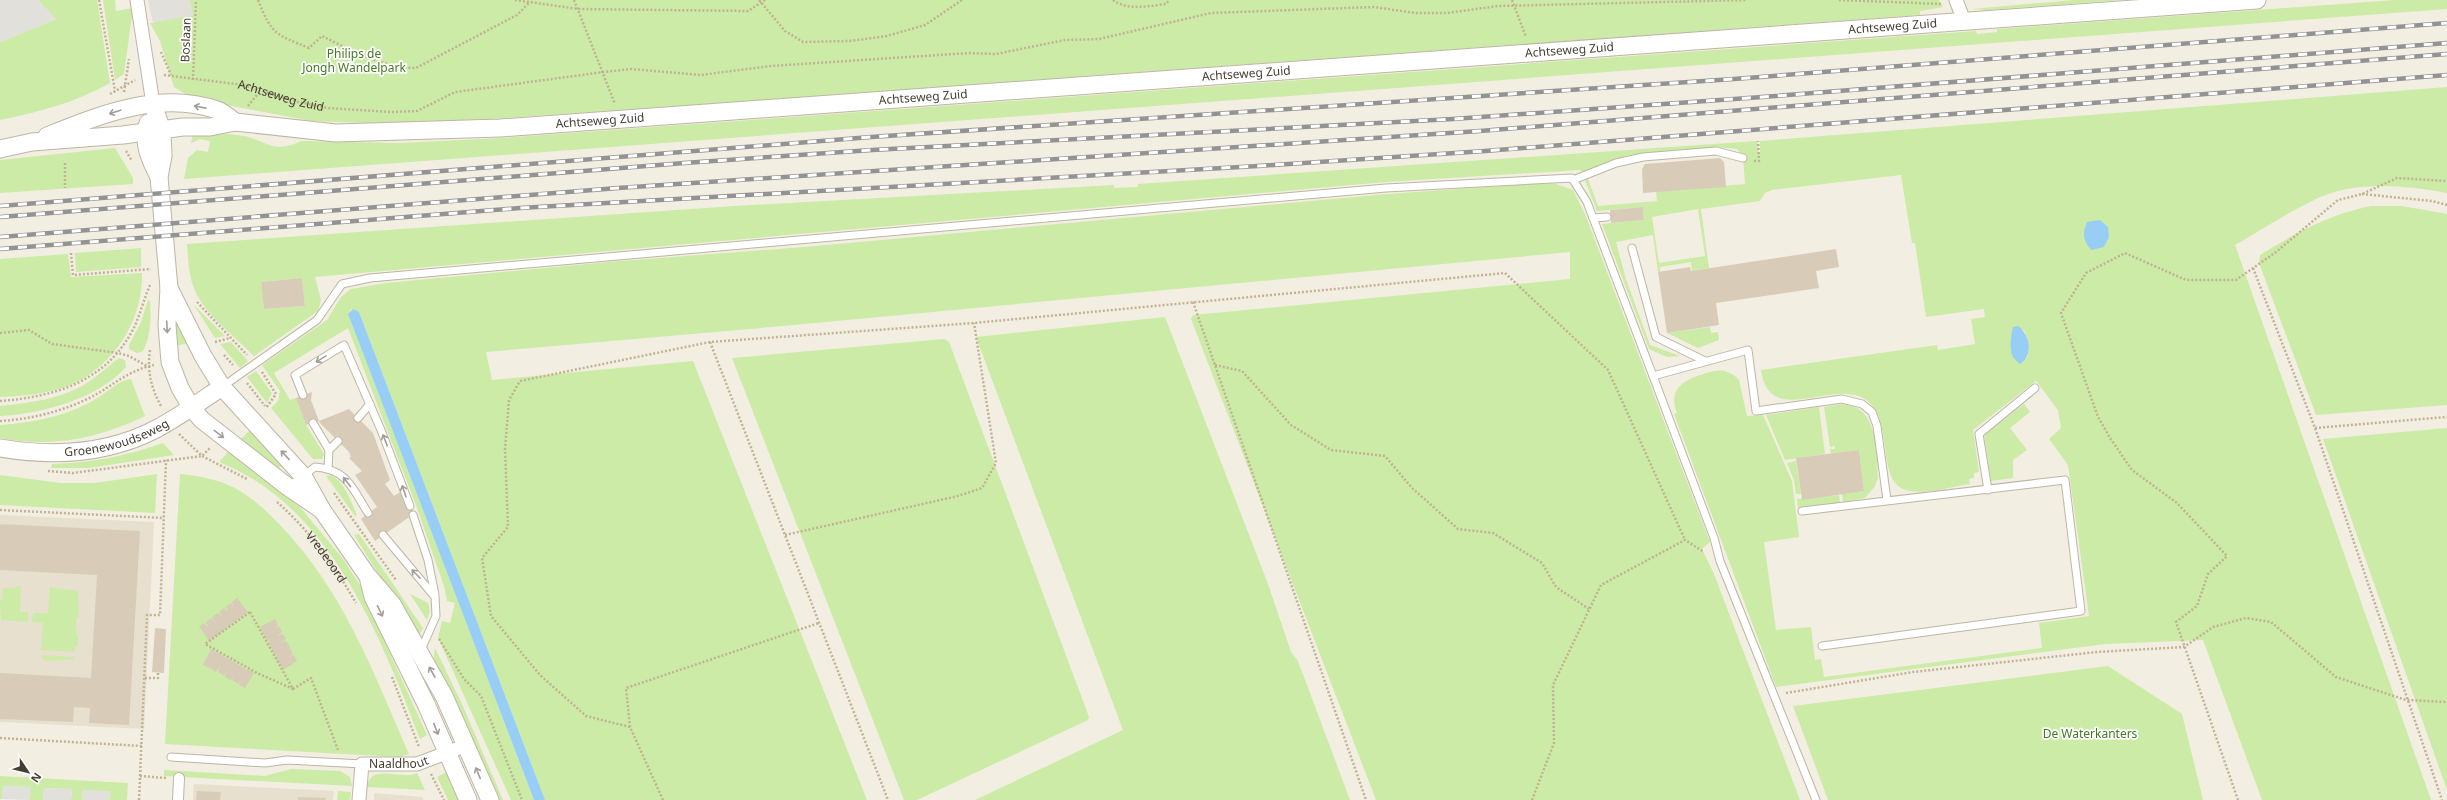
<svg xmlns="http://www.w3.org/2000/svg" width="2447" height="800" font-family="'Noto Sans',sans-serif">
	<style>
		.residential { fill: #e7e0cf }
		.green { fill: #cbeba6; fill-rule: evenodd }
		.parking { fill: #e2e0db }
		.water { fill: #98cef6 }
		.building { fill: #d8ccb9 }
		.lines { fill: none; stroke-linecap: round; stroke-linejoin: round }
		.service-casing { stroke: #beb6a4; stroke-width: 9 }
		.pedestrian-casing { stroke: #beb6a4; stroke-width: 12 }
		.minor-casing { stroke: #beb6a4; stroke-width: 15 }
		.tertiary-casing { stroke: #beb6a4; stroke-width: 19 }
		.path { stroke: #c2b294; stroke-width: 2.5; stroke-dasharray: 2 2; stroke-linecap: butt }
		.service { stroke: #fff; stroke-width: 7 }
		.pedestrian { stroke: #fff; stroke-width: 10 }
		.minor { stroke: #fff; stroke-width: 13 }
		.tertiary { stroke: #fff; stroke-width: 17 }
		.rail-casing { stroke: #939393; stroke-width: 4.5 }
		.rail { stroke: #fff; stroke-width: 3; stroke-dasharray: 9; stroke-linecap: butt }
		.oneway { stroke: #a29e98 }
		.labels { text-anchor: middle; stroke-width: 3.5; stroke-linejoin: round; paint-order: stroke }
		.street-label { font-size: 12px; fill: #443d32; stroke: #fff }
		.park-label { font-size: 12px; fill: #427a21; stroke: #fff }
	</style>
	<rect width="100%" height="100%" fill="#f3eee2"/>
	<g class="residential">
		<path d="M0 515 154 522 144 729 0 722Z"/>
		<path d="M194 784 334 791 333 800H193Z"/>
		<path d="M374 793 422 797 424 800H374Z"/>
	</g>
	<g class="green">
		<path d="M38 0H97L110 83C75 103 38 112 0 120V42L56 19Z"/>
		<path d="M103 0H115L116 11 133 8 124 74 115 80Z"/>
		<path d="M150 0H1939L1943 7 1920 11V15L735 102 446 122 395 124 312 121 194 99 174 87 160 41 150 23H155Z"/>
		<path d="M2075 0H2121L1988 10 1972 9Z"/>
		<path d="M2395 0H2447V9L184 179 188 158 197 150 208 152 210 141 200 139 191 143 193 134C209 133 228 133 244 136 270 142 273 154 301 141L400 143 502 138 1976 31 1977 34 1997 32V29Z"/>
		<path d="M2447 87V193C2403 185 2353 180 2312 201 2285 214 2260 231 2235 245L2431 800H2262L2203 640 2105 644 1776 687 1674 414 1677 413C1669 392 1679 383 1697 376 1714 370 1726 366 1739 380L1747 416 1763 415 1792 481 1799 537 1764 542 1776 630 1811 627 1815 660 1821 659 1824 677 2042 648 2039 623 2089 616 2068 465 2049 439 2061 428 2058 410 2036 381 1973 430 1979 472 1974 473V478L1969 479 1970 484C1951 487 1928 494 1910 491 1872 485 1898 417 1863 398 1830 380 1769 428 1761 370L1937 345 1938 350 1975 344 1971 319 1985 317 1984 309 1926 317 1915 243H1912L1901 175 1772 190 1765 193 1760 201 1701 209 1709 268 1692 271 1691 262 1660 267V272H1658L1653 235 1616 242 1626 279 1650 345 1680 356 1667 357 1649 349 1602 224 1644 220 1643 207 1597 211 1585 180 1588 179 1598 206 1657 201 1656 191 1745 184 1743 156 1737 149 1715 147 1629 155 1582 172 1580 170 1386 182 315 277 321 300 318 311 254 356C237 339 209 317 197 295 189 280 188 260 187 244L734 206 1114 185V188L1138 187V184L1757 141 1758 152H1760V141ZM1698 209 1705 256 1659 263 1652 217ZM302 278 305 306 264 309 261 282ZM2012 330H2024C2028 340 2034 357 2020 363L2012 355Z"/>
		<path d="M115 148 133 178V184L0 193V160Z"/>
		<path d="M1544 183 1556 184 1573 190 1585 214 1710 542 1702 549 1714 574 1800 800H1376L1191 319 1193 315 1570 279V252L794 325 486 352 492 380 693 361 867 800H545L359 312 353 309 350 310V319L534 800H511L438 638 442 621 450 623 455 603 447 601 444 586 417 508 348 328 274 373 290 400 296 398 306 425 324 454 322 459H313L271 408 278 401 280 391 262 365 327 320 341 297 351 289 386 283 608 262 816 246 1387 194Z"/>
		<path d="M2371 206H2402L2447 214V405L2316 415 2259 263 2260 255C2300 231 2325 216 2371 206Z"/>
		<path d="M141 248V267L76 272 75 253Z"/>
		<path d="M68 254 71 277 142 273C143 315 120 357 82 379 58 393 28 396 0 397V259Z"/>
		<path d="M148 300 150 301C151 318 151 336 143 351L137 353 129 349V345L141 322Z"/>
		<path d="M194 305 225 336 215 338Z"/>
		<path d="M1165 317 1268 584 1291 652 1298 661 1350 800H975L1123 730 976 337Z"/>
		<path d="M178 323 189 343 175 346 173 324Z"/>
		<path d="M1710 327 1711 333 1718 332 1719 340 1698 348 1667 333Z"/>
		<path d="M944 339 949 342 1089 717 1088 720 917 800H904L732 358Z"/>
		<path d="M231 342 248 361 240 368 220 344Z"/>
		<path d="M119 358 125 360 126 367C98 399 41 414 0 416V406C30 403 61 399 87 383 98 376 108 366 119 358Z"/>
		<path d="M256 371 272 393 267 403 247 377Z"/>
		<path d="M131 379 145 416C98 439 51 448 0 438V425C31 423 67 416 94 400 106 394 118 380 131 379Z"/>
		<path d="M1843 404C1878 406 1877 451 1878 478L1875 486 1865 498 1843 502 1842 494 1864 491 1859 450 1831 454 1830 449H1835V446L1830 447 1824 407Z"/>
		<path d="M2024 404 2030 412 2010 428 2027 450 2013 460V478L1991 481 1984 434Z"/>
		<path d="M1819 407 1825 454 1785 460 1766 415Z"/>
		<path d="M2447 428V790L2323 439Z"/>
		<path d="M250 430 283 464 278 469 240 440Z"/>
		<path d="M163 443 174 455 89 468H51L52 464C90 463 127 456 163 443Z"/>
		<path d="M229 451 300 507 343 559 364 591 376 623 427 735 420 739C413 722 407 705 400 688 363 599 315 500 219 462Z"/>
		<path d="M1796 461 1801 494H1796L1794 480 1787 463Z"/>
		<path d="M157 474 155 513 0 505V475L61 483H95Z"/>
		<path d="M180 474C200 476 217 479 235 488 253 498 269 513 282 527 344 592 374 674 409 754L399 757 165 744Z"/>
		<path d="M331 475C346 484 350 500 357 515L355 516 326 476Z"/>
		<path d="M1839 495 1840 502 1798 508 1797 499Z"/>
		<path d="M359 534 423 628 418 637 354 535Z"/>
		<path d="M16 586H21L20 612H28V622L1 620 0 600H2L3 588H15Z"/>
		<path d="M50 587 78 591 79 618H76V634H78V646H75V652L41 650 43 623 32 622 33 613H48Z"/>
		<path d="M410 594 428 603 430 611 427 620Z"/>
		<path d="M435 648 462 704 503 800H498L433 664Z"/>
		<path d="M41 655 74 657V659L45 661Z"/>
		<path d="M2108 666 2182 714 2203 800H1828L1793 706Z"/>
		<path d="M291 769 340 771 350 777 352 786 164 776V770L265 776Z"/>
		<path d="M447 772 462 800H448L437 777Z"/>
		<path d="M417 773 425 790 367 787C370 762 402 781 417 773Z"/>
		<path d="M0 776 128 783 127 800H110V792L82 790V800H71L72 789 44 788 43 800H30V787L3 786 2 799H0Z"/>
		<path d="M338 791 351 792 350 800H337Z"/>
	</g>
	<g class="parking">
		<path d="M0 0H38L56 19 0 42Z"/>
		<path d="M148 0H190L193 15 153 23Z"/>
		<path d="M3 786 31 787 30 800 2 799Z"/>
		<path d="M44 788 72 789 71 800H43Z"/>
		<path d="M82 790 110 791V800H82Z"/>
	</g>
	<g class="water">
		<path d="M2100 220 2108 227 2109 237 2104 247 2091 250C2083 240 2082 234 2087 222Z"/>
		<path d="M353 309 359 312 545 800H534L348 314Z"/>
		<path d="M2018 326C2030 335 2034 355 2020 364 2018 362 2015 360 2013 357 2009 350 2011 334 2013 327Z"/>
	</g>
	<g class="building">
		<path d="M1720 158 1724 162 1726 187 1643 193 1642 169 1645 164Z"/>
		<path d="M1643 207 1644 220 1611 223 1610 210Z"/>
		<path d="M1836 249 1839 267 1816 271 1819 288 1716 303 1719 325 1667 333 1658 272 1690 267 1691 271Z"/>
		<path d="M302 278 305 306 264 309 261 282Z"/>
		<path d="M312 392 311 400 319 421 349 409 373 433 390 480 385 484 394 496 400 492 415 513 375 541 361 519 377 507 355 475 362 471 349 458 351 457 349 452 318 421 306 425 296 398Z"/>
		<path d="M1859 450 1864 491 1802 500 1796 458Z"/>
		<path d="M0 524 140 531 129 725 89 723 90 708 74 707 73 722 0 719V673L91 678 97 575 0 570Z"/>
		<path d="M237 598 248 612 209 641 199 626 204 623 208 627 206 622 211 618 215 622 212 617 218 613 222 617 219 612 224 608 228 612 226 607 231 603 234 607 232 602Z"/>
		<path d="M275 619 278 625 274 628 279 626 282 632 277 636 283 634 286 639 280 643 286 641 290 647 286 650 290 648 293 654 289 657 294 655 297 661 283 670 275 656 279 654 275 655 268 641 271 639 267 641 260 627Z"/>
		<path d="M155 628 166 629 164 673 152 672Z"/>
		<path d="M211 649 246 669 244 673 247 669 254 673 245 688 239 685 241 680 238 684 232 680 234 675 231 680 225 677 227 671 224 676 218 672 220 666 216 672 210 668 212 664 209 668 203 665Z"/>
		<path d="M197 791 221 792 220 800H196Z"/>
		<path d="M298 797 326 798 325 800H298Z"/>
	</g>
	<g class="lines">
		<defs>
			<g id="service">
				<path d="M1573 180 1616 163 1643 157 1716 151 1743 158"/>
				<path d="M1593 218 1607 217"/>
				<path d="M1632 248 1656 337 1705 361"/>
				<path d="M1653 376 1714 538 1720 561 1816 800"/>
				<path d="M222 387 317 320 342 284 370 278 1386 188 1572 178 1587 202 1653 376 1748 350 1756 411 1842 399 1862 404 1872 412 1877 426 1887 500"/>
				<path d="M303 395 295 375 344 345 381 430 410 506"/>
				<path d="M358 418 370 404"/>
				<path d="M313 423 329 450 328 468"/>
				<path d="M329 450 338 441"/>
				<path d="M288 487 315 467C347 469 353 489 368 513"/>
				<path d="M1988 490 1979 434 2035 388"/>
				<path d="M1802 511 2065 480 2081 611 1822 646"/>
				<path d="M413 515 428 560 435 595"/>
				<path d="M383 535 435 597 436 616 420 652"/>
				<path d="M171 757 265 763 287 760 362 764"/>
			</g>
			<path id="pedestrian" d="M178 800 179 778"/>
			<g id="minor">
				<path d="M137 0 153 104"/>
				<path d="M1956 0 1964 21"/>
				<path id="s3" d="M359 800 362 764H417L467 745"/>
			</g>
			<g id="tertiary">
				<path d="M153 104 162 131 163 156 159 177 169 288 167 325 170 362 180 388 191 407 202 420 288 487 322 510"/>
				<path d="M148 123C142 143 150 160 159 177"/>
				<path d="M47 136C99 115 160 90 217 110 223 112 230 118 235 122"/>
				<path id="s4" d="M0 149 32 142 123 135 183 127H210L235 122 336 133 500 128 2257 0"/>
				<path d="M169 288 203 356 222 387 303 476 322 510 367 575 392 604 444 696 490 800"/>
				<path id="s5" d="M0 448C53 457 109 454 158 428 180 416 201 401 222 387"/>
				<path d="M369 581 373 597 426 704 468 800"/>
			</g>
		</defs>
		<use href="#service" class="service-casing"/>
		<use href="#pedestrian" class="pedestrian-casing"/>
		<use href="#minor" class="minor-casing"/>
		<use href="#tertiary" class="tertiary-casing"/>
		<g class="path">
			<path d="M99 0 115 91"/>
			<path d="M258 0C272 35 275 34 309 48L322 36C350 50 384 68 416 68L517 15 530 2"/>
			<path d="M515 0 578 9 748 11 765 0"/>
			<path d="M574 0 615 104"/>
			<path d="M759 0 785 31 803 42 850 41 887 36 925 25 962 0"/>
			<path d="M1113 0C1127 11 1149 6 1166 4L1169 0"/>
			<path d="M1512 0 1526 37"/>
			<path d="M1839 0 1943 4"/>
			<path d="M161 52 171 75"/>
			<path id="s1" d="M164 75 243 85 298 102 327 108 392 112 417 111 455 92 604 72 631 69 701 75 771 66 969 53 996 54 1065 40 1099 39 1211 13 1374 7 1415 13H1447L1498 6 1747 0"/>
			<path d="M193 80 196 0"/>
			<path d="M124 92 129 59"/>
			<path d="M110 94 135 80"/>
			<path d="M248 106 260 91"/>
			<path d="M126 151 132 161"/>
			<path d="M1754 161H1759L1758 141"/>
			<path d="M65 163V188"/>
			<path d="M2362 194 2432 201 2447 205"/>
			<path d="M71 253 73 275 151 269"/>
			<path d="M2253 268 2315 428 2442 800"/>
			<path d="M197 302 247 355"/>
			<path d="M1193 302 1366 800"/>
			<path d="M0 333 29 330 52 344 118 353 129 356 147 366"/>
			<path d="M215 342 230 338"/>
			<path d="M710 342 888 800"/>
			<path d="M150 350C147 371 151 388 161 406"/>
			<path d="M224 355 233 365"/>
			<path d="M1215 365 1242 371 1291 425 1331 450 1385 456 1412 488 1458 529 1493 533 1542 563 1556 587 1589 609"/>
			<path d="M262 372 276 394 266 408"/>
			<path d="M247 383 265 406"/>
			<path d="M0 401C52 397 102 383 130 335 139 320 143 301 150 285"/>
			<path d="M0 421C35 419 72 409 102 391 119 380 134 369 154 365"/>
			<path d="M2315 428 2447 417"/>
			<path d="M179 434 202 456 247 479"/>
			<path d="M48 471 73 473 202 456 210 448"/>
			<path d="M334 493 396 580"/>
			<path id="s2" d="M277 502C310 531 334 565 356 603"/>
			<path d="M0 510 164 518"/>
			<path d="M785 535 958 496 982 488 996 463 974 323"/>
			<path d="M250 612 293 689 257 673 205 644Z"/>
			<path d="M439 639 464 679 481 696 522 800"/>
			<path d="M392 677 419 747"/>
			<path d="M145 678H158V672"/>
			<path d="M293 689 311 678 338 750"/>
			<path d="M1786 693 1913 672 2097 652 2184 647 2213 627 2246 618 2271 622 2336 677 2406 700 2447 702"/>
			<path d="M630 727 586 716 540 675 491 616 482 558 508 527 505 449 509 400 520 381 710 342 974 323 1505 273 1608 370 1685 540"/>
			<path d="M0 738 142 746"/>
			<path d="M431 774 444 800"/>
			<path d="M140 776 166 778"/>
			<path d="M139 800 147 615H160L166 460"/>
			<path d="M663 800 630 727 626 688 819 623"/>
			<path d="M1532 800 1554 743 1553 685 1601 585 1685 540 1704 552"/>
			<path d="M2238 800 2176 622 2197 606 2208 574 2227 556 2177 503 2132 470 2110 438 2098 417 2061 313 2086 273 2125 253 2186 280H2236L2276 252 2338 200 2362 194 2397 178 2447 181"/>
		</g>
		<use href="#service" class="service"/>
		<use href="#pedestrian" class="pedestrian"/>
		<use href="#minor" class="minor"/>
		<use href="#tertiary" class="tertiary"/>
		<defs>
			<g id="rail">
				<path d="M0 206 871 137 1734 79 2447 23"/>
				<path d="M0 217 684 163 872 150 1453 119 1776 96 2447 43"/>
				<path d="M0 237 618 188 1480 131 2447 54"/>
				<path d="M0 249 520 208 1258 166 1485 151 2447 75"/>
			</g>
		</defs>
		<use href="#rail" class="rail-casing"/>
		<use href="#rail" class="rail"/>
	</g>
	<defs><path id="oneway-shaft" d="M-6 0H5M1.5-3L5.5 0L1.5 3" fill="none" stroke-width="1.6" stroke-linecap="round" stroke-linejoin="round"/></defs>
	<g class="oneway">
		<use href="#oneway-shaft" transform="translate(200 107) rotate(-169)"/>
		<use href="#oneway-shaft" transform="translate(115 112) rotate(162)"/>
		<use href="#oneway-shaft" transform="translate(167 327) rotate(87)"/>
		<use href="#oneway-shaft" transform="translate(321 359) rotate(149)"/>
		<use href="#oneway-shaft" transform="translate(219 434) rotate(38)"/>
		<use href="#oneway-shaft" transform="translate(385 440) rotate(-111)"/>
		<use href="#oneway-shaft" transform="translate(285 455) rotate(-133)"/>
		<use href="#oneway-shaft" transform="translate(347 482) rotate(-128)"/>
		<use href="#oneway-shaft" transform="translate(404 491) rotate(-109)"/>
		<use href="#oneway-shaft" transform="translate(416 574) rotate(-135)"/>
		<use href="#oneway-shaft" transform="translate(380 611) rotate(64)"/>
		<use href="#oneway-shaft" transform="translate(432 672) rotate(-119)"/>
		<use href="#oneway-shaft" transform="translate(436 729) rotate(69)"/>
		<use href="#oneway-shaft" transform="translate(478 773) rotate(-112)"/>
	</g>
	<g class="labels">
		<g class="street-label">
			<text dy="4" stroke="none"><textPath href="#s4" startOffset="1899">Achtseweg Zuid</textPath></text>
			<text transform="translate(186 40) rotate(-88)" y="4">Boslaan</text>
			<text dy="4" stroke="none"><textPath href="#s4" startOffset="1575">Achtseweg Zuid</textPath></text>
			<text dy="4" stroke="none"><textPath href="#s4" startOffset="1251">Achtseweg Zuid</textPath></text>
			<text dy="4" stroke="none"><textPath href="#s1" startOffset="119">Achtseweg Zuid</textPath></text>
			<text dy="4" stroke="none"><textPath href="#s4" startOffset="927">Achtseweg Zuid</textPath></text>
			<text dy="4" stroke="none"><textPath href="#s4" startOffset="603">Achtseweg Zuid</textPath></text>
			<text dy="4" stroke="none"><textPath href="#s5" startOffset="119">Groenewoudseweg</textPath></text>
			<text dy="4" stroke="none"><textPath href="#s2" startOffset="74">Vredeoord</textPath></text>
			<text dy="4" stroke="none"><textPath href="#s3" startOffset="73">Naaldhout</textPath></text>
		</g>
		<g class="park-label">
			<text x="354" y="58">Philips de<tspan x="354" dy="14">Jongh Wandelpark</tspan></text>
			<text x="2090" y="738">De Waterkanters</text>
		</g>
	</g>
	<g transform="translate(28 772) rotate(125)" stroke="#ffffff" stroke-width="3" paint-order="stroke">
	<path d="M0-3L7 15L0 10L-7 15Z" fill="#443d32"/>
	<text y="-6" font-size="11" font-weight="bold" text-anchor="middle" fill="#443d32">N</text>
	</g>
</svg>
